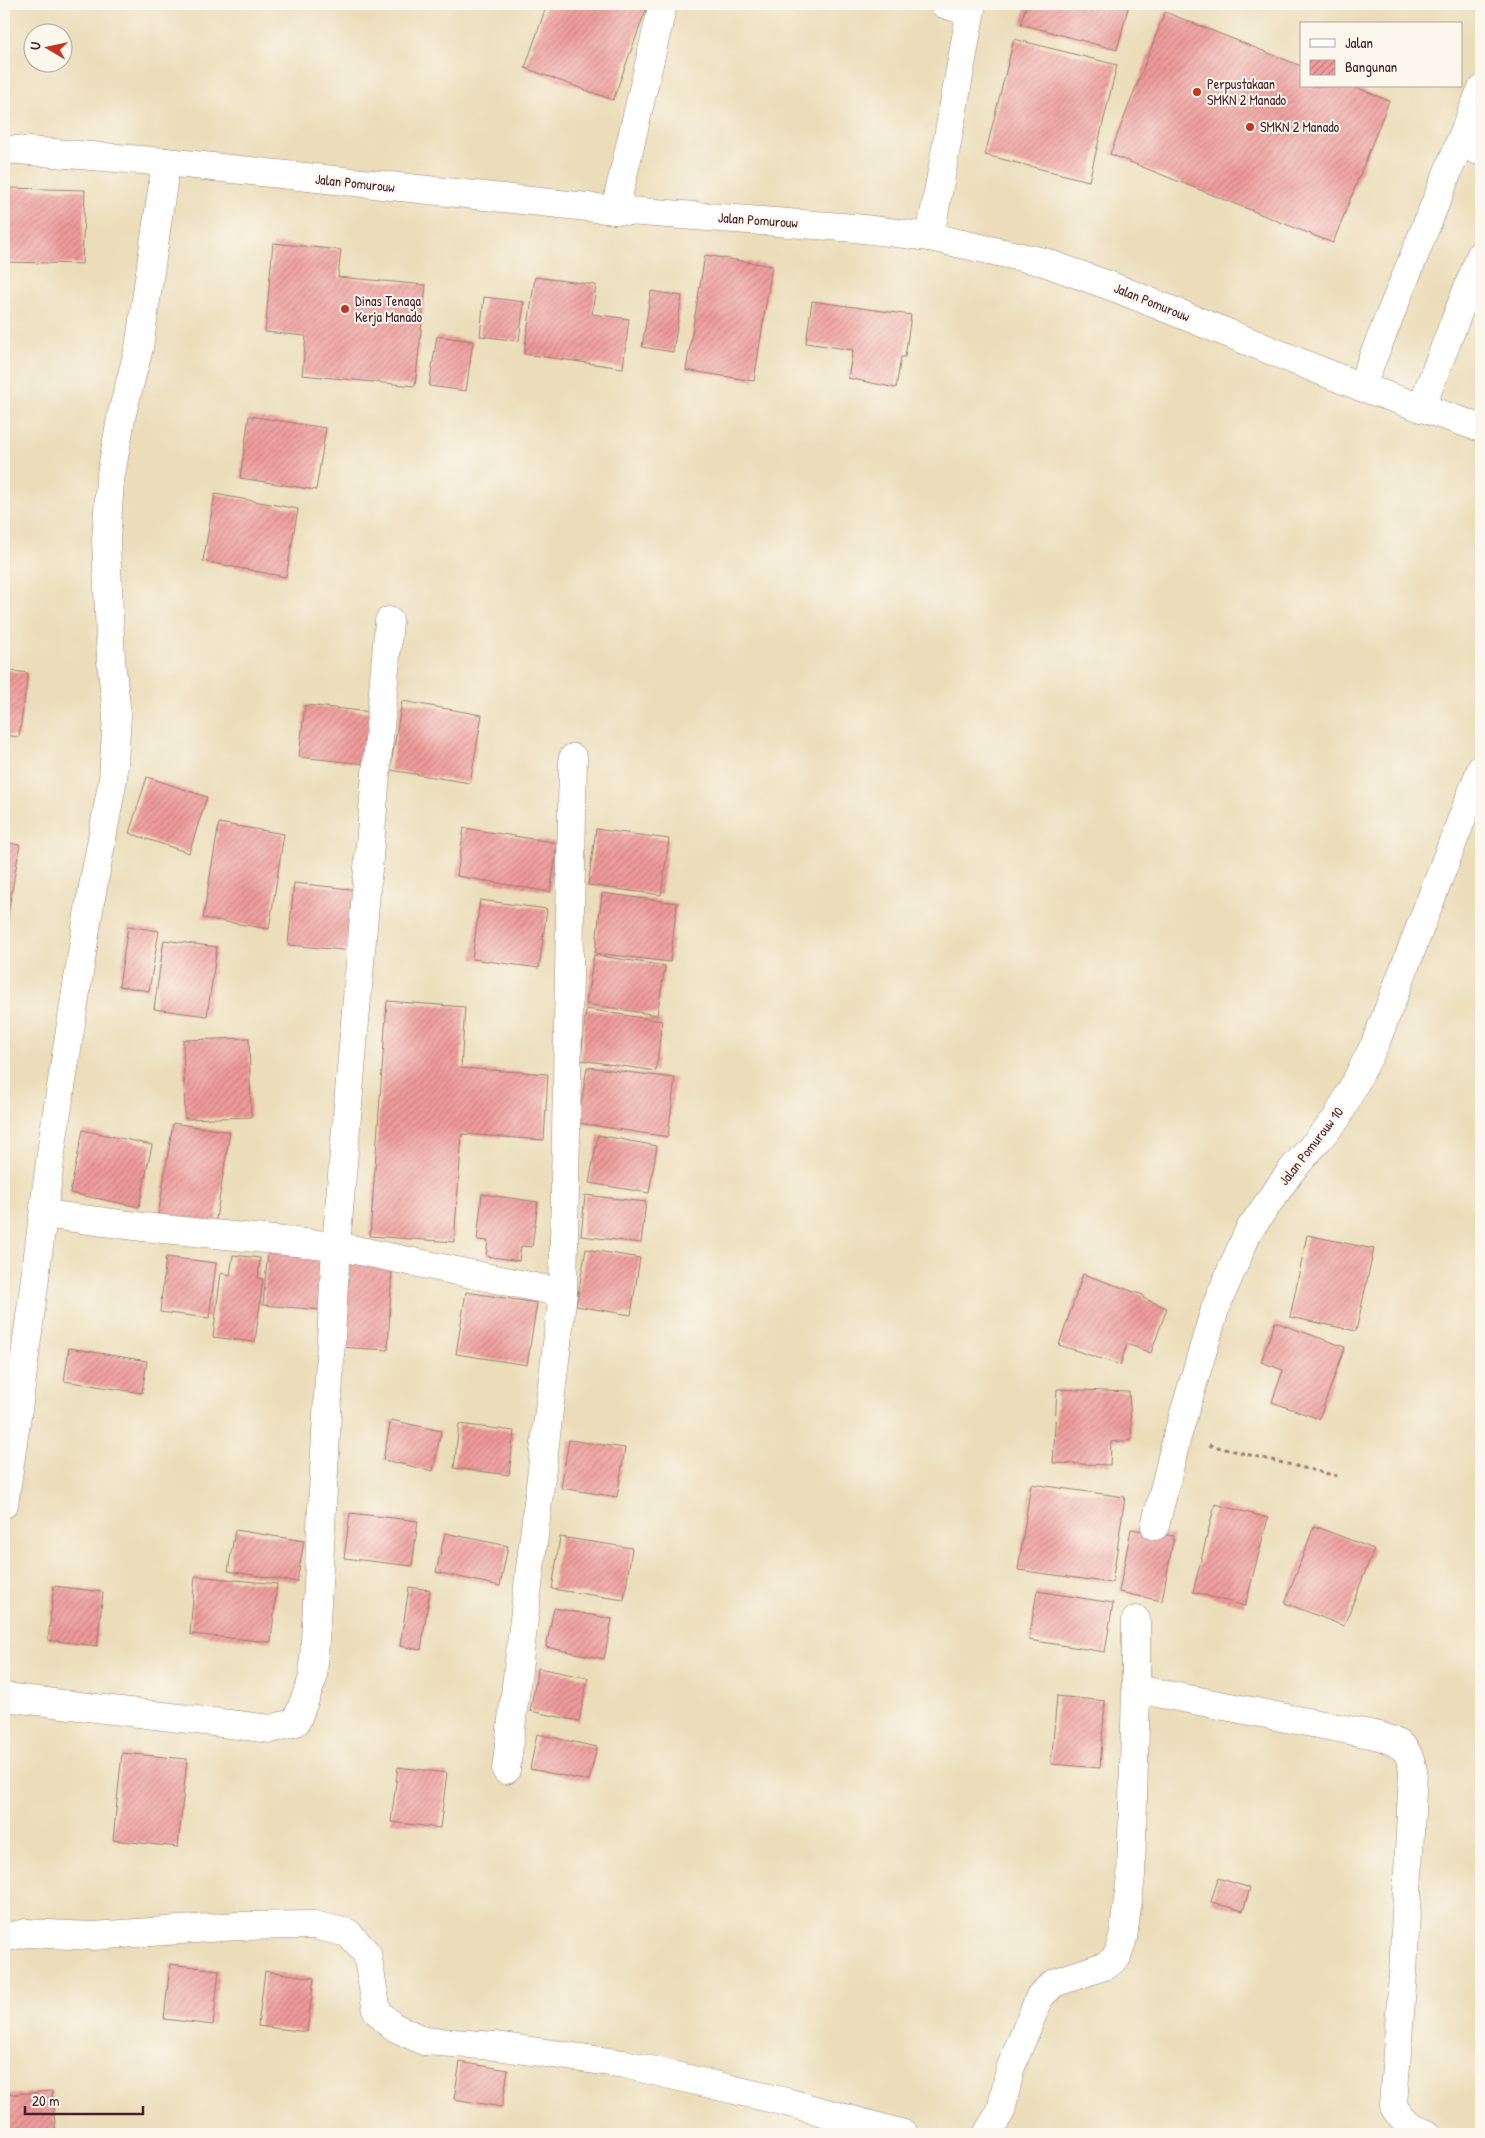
<svg xmlns="http://www.w3.org/2000/svg" width="1485" height="2138" font-family="'Patrick Hand',sans-serif">
	<style>
		.building { fill: url(#building-hatch) }
		.lines { fill: none; stroke-linecap: round; stroke-linejoin: round }
		.minor-casing { stroke: #9a7e72; stroke-width: 29 }
		.major-casing { stroke: #9a7e72; stroke-width: 29 }
		.path { stroke: #9a7e72; stroke-width: 3; stroke-dasharray: 4 4; stroke-linecap: butt }
		.minor { stroke: #fff; stroke-width: 28 }
		.major { stroke: #fff; stroke-width: 28 }
		.poi-dot { fill: #c8321e; stroke: #fbf7ec; stroke-width: 2 }
		.labels { text-anchor: middle; stroke-width: 4; stroke-linejoin: round; paint-order: stroke }
		.poi-label { font-size: 14px; fill: #4a1f2b; stroke: #fbf7ec; text-anchor: start }
		.street-label { font-size: 14px; fill: #4a1f2b; stroke: #fbf7ec }
	</style>
	<defs>
		<pattern id="building-hatch" width="6" height="6" patternUnits="userSpaceOnUse" patternTransform="scale(1.25)"><rect width="6" height="6" fill="#ef9b9a"/><path d="M-1 1l2-2M0 6l6-6M5 7l2-2" fill="none" stroke="#c47e7e"/></pattern>
	</defs>
	<rect width="100%" height="100%" fill="#fbf7ec"/>
	<filter id="ink" filterUnits="userSpaceOnUse"><feTurbulence type="fractalNoise" baseFrequency=".02" numOctaves="2"/><feDisplacementMap in="SourceGraphic" scale="10" xChannelSelector="R" yChannelSelector="G"/><feConvolveMatrix kernelMatrix="1 2 1 2 8 2 1 2 1" color-interpolation-filters="sRGB"/></filter>
	<filter id="wash" filterUnits="userSpaceOnUse"><feTurbulence type="fractalNoise" baseFrequency=".0096" numOctaves="4" result="noise"/><feDisplacementMap in="SourceGraphic" scale="20" xChannelSelector="R" yChannelSelector="G"/><feGaussianBlur stdDeviation="1.12" result="paint"/><feColorMatrix in="noise" values="0 0 0 0 0 0 0 0 0 0 0 0 0 0 0 0 0 1.4 0 .05"/><feComposite in="paint" operator="in"/></filter>
	<g filter="url(#wash)">
		<rect width="100%" height="100%" fill="#ebddb9"/>
		<g id="blocks">
			<g class="building">
				<path d="M547 4H648L613 100 525 68Z"/>
				<path d="M1026 4H1129L1117 50 1021 24Z"/>
				<path d="M1165 12 1301 66V86H1353L1389 101 1333 243 1110 154Z"/>
				<path d="M1014 39 1117 65 1089 181 985 155Z"/>
				<path d="M9 188 85 190 82 264 7 262Z"/>
				<path d="M273 243 341 250 338 277 426 285 415 386 302 375 306 336 265 332Z"/>
				<path d="M705 255 772 266 754 381 686 370Z"/>
				<path d="M535 277 596 285 592 314 629 319 623 368 524 354Z"/>
				<path d="M651 291 682 296 673 352 642 347Z"/>
				<path d="M484 297 524 302 519 341 480 336Z"/>
				<path d="M812 301 911 315 905 357H901L896 388 848 378 853 350 806 343Z"/>
				<path d="M437 336 473 341 466 391 429 386Z"/>
				<path d="M249 416 326 428 316 490 240 478Z"/>
				<path d="M215 494 298 509 286 577 203 561Z"/>
				<path d="M4 670 28 673 19 737 4 735Z"/>
				<path d="M402 701 482 715 470 783 390 770Z"/>
				<path d="M305 705 371 712 366 764 299 757Z"/>
				<path d="M147 777 207 797 189 853 129 833Z"/>
				<path d="M219 823 284 834 269 929 203 918Z"/>
				<path d="M464 828 558 843 550 892 457 876Z"/>
				<path d="M596 829 669 839 661 895 588 885Z"/>
				<path d="M4 842 20 845 5 930H4Z"/>
				<path d="M294 883 360 890 354 951 288 945Z"/>
				<path d="M602 893 677 903 670 962 595 953Z"/>
				<path d="M480 900 547 909 539 968 472 959Z"/>
				<path d="M128 926 159 931 149 991 119 986Z"/>
				<path d="M164 940 217 947 207 1016 154 1009Z"/>
				<path d="M594 955 665 966 657 1015 586 1004Z"/>
				<path d="M387 1001 465 1007 461 1068 548 1074 544 1140 462 1134 454 1242 370 1236Z"/>
				<path d="M586 1009 662 1021 656 1071 581 1060Z"/>
				<path d="M249 1038 251 1117 185 1119 183 1040Z"/>
				<path d="M587 1067 675 1078 668 1137 578 1123Z"/>
				<path d="M173 1123 230 1132 215 1225 158 1216Z"/>
				<path d="M83 1130 152 1145 139 1207 70 1193Z"/>
				<path d="M598 1135 657 1146 649 1193 589 1183Z"/>
				<path d="M482 1194 538 1202 532 1247 521 1246 519 1261 486 1256 488 1241 477 1240Z"/>
				<path d="M585 1195 646 1202 641 1243 581 1236Z"/>
				<path d="M1307 1235 1374 1249 1356 1331 1290 1317Z"/>
				<path d="M268 1249 326 1254 321 1310 263 1305Z"/>
				<path d="M586 1249 640 1258 631 1315 576 1306Z"/>
				<path d="M233 1255 260 1258 258 1278 263 1279 255 1342 213 1337 221 1273 230 1275Z"/>
				<path d="M166 1257 216 1263 209 1318 160 1312Z"/>
				<path d="M342 1261 392 1264 388 1350 338 1347Z"/>
				<path d="M1083 1274 1143 1295V1298L1167 1308 1151 1353 1127 1344 1120 1365 1059 1345Z"/>
				<path d="M466 1292 537 1303 527 1365 456 1354Z"/>
				<path d="M1275 1322 1345 1347 1319 1419 1272 1402 1283 1370 1261 1362Z"/>
				<path d="M69 1348 147 1361 142 1393 64 1381Z"/>
				<path d="M1057 1389 1129 1392 1132 1440 1111 1442 1110 1465 1053 1463Z"/>
				<path d="M391 1420 441 1431 433 1471 383 1460Z"/>
				<path d="M459 1424 514 1431 509 1475 454 1468Z"/>
				<path d="M569 1440 625 1448 617 1497 561 1488Z"/>
				<path d="M1031 1484 1125 1497 1112 1583 1018 1570Z"/>
				<path d="M1215 1504 1268 1518 1245 1606 1193 1592Z"/>
				<path d="M350 1513 418 1521 412 1566 344 1558Z"/>
				<path d="M1314 1526 1374 1549 1344 1626 1285 1603Z"/>
				<path d="M1131 1529 1174 1536 1162 1601 1119 1592Z"/>
				<path d="M235 1530 304 1541 297 1582 228 1571Z"/>
				<path d="M445 1533 508 1546 500 1586 436 1572Z"/>
				<path d="M560 1537 632 1548 624 1600 552 1589Z"/>
				<path d="M195 1576 277 1584 271 1642 190 1634Z"/>
				<path d="M54 1586 103 1592 97 1646 48 1640Z"/>
				<path d="M409 1587 430 1590 421 1650 400 1646Z"/>
				<path d="M1037 1591 1113 1603 1105 1652 1029 1640Z"/>
				<path d="M554 1608 612 1619 604 1659 546 1647Z"/>
				<path d="M538 1668 588 1678 579 1721 530 1711Z"/>
				<path d="M1057 1696 1105 1701 1100 1768 1051 1764Z"/>
				<path d="M537 1734 597 1747 589 1781 530 1769Z"/>
				<path d="M122 1753 187 1759 178 1847 113 1840Z"/>
				<path d="M398 1767 447 1773 440 1828 391 1822Z"/>
				<path d="M1218 1878 1250 1888 1243 1911 1211 1902Z"/>
				<path d="M170 1964 219 1970 213 2025 164 2019Z"/>
				<path d="M265 1971 314 1978 307 2032 258 2026Z"/>
				<path d="M460 2062 508 2070 502 2107 454 2099Z"/>
				<path d="M52 2091 56 2134H4V2095Z"/>
			</g>
		</g>
	</g>
	<g filter="url(#ink)">
		<use href="#blocks" fill-opacity="0" stroke="#9a7e72" stroke-width="1"/>
		<g class="lines">
			<defs>
				<g id="minor">
					<path d="M944 4 969 12"/>
					<path d="M1460 143 1481 152"/>
					<path d="M615 210 663 4"/>
					<path d="M930 237 972 4"/>
					<path d="M1361 387 1481 90"/>
					<path d="M1421 408 1481 254"/>
					<path d="M44 1214 143 1227 336 1246 563 1293"/>
					<path d="M4 1504 19 1402 53 1138 90 903 113 779 117 715 111 661 106 541 110 480 122 413 139 348 166 162"/>
					<path d="M1155 1526 1177 1437 1216 1306 1249 1230 1291 1171 1337 1118 1375 1044 1481 769"/>
					<path d="M1136 1689 1380 1736C1402 1745 1409 1747 1413 1771L1403 1973 1393 2105C1402 2121 1410 2128 1427 2134"/>
					<path d="M4 1697 271 1729 296 1722 313 1678 336 1246 389 621"/>
					<path d="M506 1770 563 1293 573 758"/>
					<path d="M4 1938 26 1933 93 1936 238 1926 314 1925 348 1933 367 1954 377 2011 392 2026 424 2041 496 2046 624 2064 786 2102 904 2134"/>
					<path d="M987 2134 1001 2111 1010 2069 1040 1996 1054 1983 1107 1965 1117 1957 1123 1938 1131 1876 1136 1689V1620"/>
				</g>
				<path id="major" d="M4 149 166 162 615 210 855 228 930 237 1044 262 1116 288 1361 387 1481 428"/>
			</defs>
			<use href="#minor" class="minor-casing"/>
			<use href="#major" class="major-casing"/>
			<path class="path" d="M1209 1445 1341 1477"/>
			<use href="#minor" class="minor"/>
			<use href="#major" class="major"/>
		</g>
	</g>
	<g class="poi-dot">
		<circle cx="1197" cy="92" r="5"/>
		<circle cx="1250" cy="127" r="5"/>
		<circle cx="345" cy="309" r="5"/>
	</g>
	<g class="labels">
		<g class="poi-label">
			<text x="1207" y="89">Perpustakaan<tspan x="1207" dy="16">SMKN 2 Manado</tspan></text>
			<text x="1260" y="132">SMKN 2 Manado</text>
			<text x="355" y="306">Dinas Tenaga<tspan x="355" dy="16">Kerja Manado</tspan></text>
		</g>
		<g class="street-label">
			<text transform="translate(355 183) rotate(6)" y="5">Jalan Pomurouw</text>
			<text transform="translate(758 220) rotate(4)" y="5">Jalan Pomurouw</text>
			<text transform="translate(1152 302) rotate(22)" y="5">Jalan Pomurouw</text>
			<text transform="translate(1311 1146) rotate(-52)" y="5">Jalan Pomurouw 10</text>
		</g>
	</g>
	<rect width="1485" height="2138" fill="none" stroke="#fbf7ec" stroke-width="20"/>
	<rect x="1300" y="22" width="162" height="65" fill="#fbf7ec" stroke="#b4a19f"/>
	<rect x="1310" y="39" width="25" height="8" fill="#ffffff" stroke="#b4a19f"/>
	<text x="1345" y="48" font-size="15" fill="#4a1f2b">Jalan</text>
	<rect x="1310" y="60" width="25" height="15" fill="url(#building-hatch)" stroke="#b4a19f"/>
	<text x="1345" y="72" font-size="15" fill="#4a1f2b">Bangunan</text>
	<g transform="translate(48 48) rotate(279)"><circle r="24" fill="#fbf7ec" stroke="#b4a19f"/>
	<path d="M0-4L9 19L0 12L-9 19Z" fill="#c8321e"/>
	<text y="-8" font-size="14" font-weight="bold" text-anchor="middle" fill="#4a1f2b">U</text>
	</g>
	<path d="M25 2106v8h118v-8" fill="none" stroke="#4a1f2b" stroke-width="2.5"/>
	<text x="32" y="2106" font-size="15" fill="#4a1f2b" stroke="#fbf7ec" stroke-width="4" paint-order="stroke">20 m</text>
</svg>
